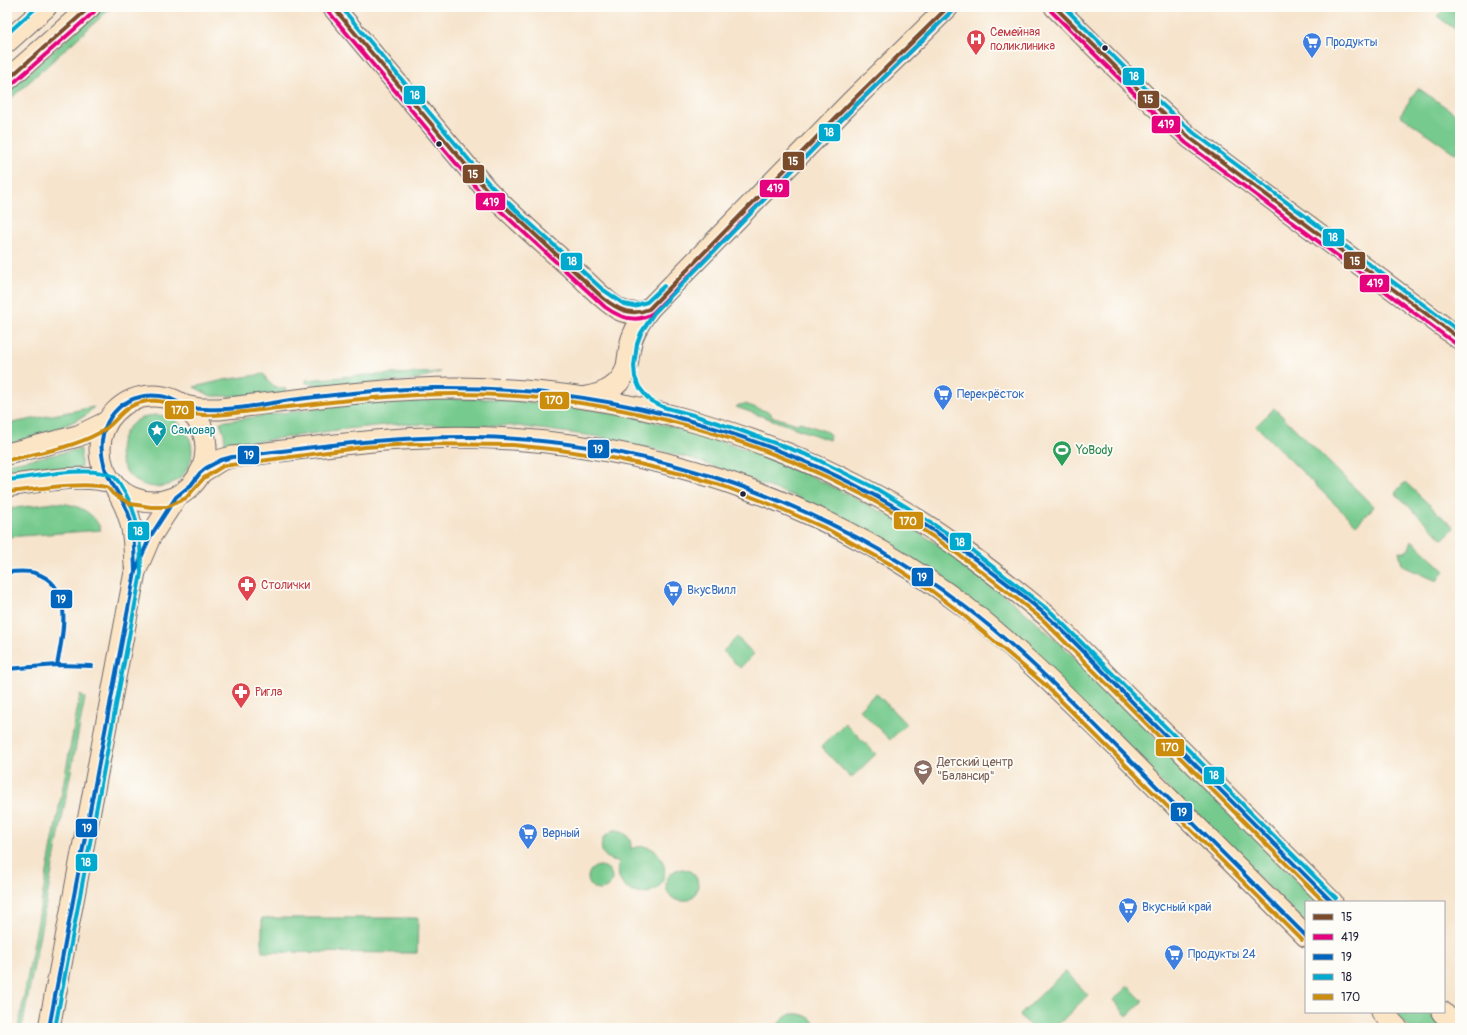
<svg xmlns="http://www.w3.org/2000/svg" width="1467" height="1035" font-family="Pangolin,sans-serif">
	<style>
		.green { fill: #76ca8e; stroke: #4c7664 }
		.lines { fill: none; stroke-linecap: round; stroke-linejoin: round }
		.secondary-casing { stroke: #6c666e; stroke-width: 23 }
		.secondary { stroke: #fce5c4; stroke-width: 21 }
		.bus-1-casing { stroke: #fdfcf7; stroke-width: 7 }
		.bus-2-casing { stroke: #fdfcf7; stroke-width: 7 }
		.bus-3-casing { stroke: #fdfcf7; stroke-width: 7 }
		.bus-4-casing { stroke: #fdfcf7; stroke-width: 7 }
		.bus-5-casing { stroke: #fdfcf7; stroke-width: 7 }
		.bus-1 { stroke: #7a4b2a; stroke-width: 4 }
		.bus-2 { stroke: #e5007d; stroke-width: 4 }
		.bus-3 { stroke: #0065bd; stroke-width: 4 }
		.bus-4 { stroke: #00a9ce; stroke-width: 4 }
		.bus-5 { stroke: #cc8c0c; stroke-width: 4 }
		.bus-dot { fill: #22223b; stroke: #fdfcf7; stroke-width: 1.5 }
		.labels { text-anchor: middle; stroke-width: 3.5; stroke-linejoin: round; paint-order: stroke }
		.health-label { font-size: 12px; fill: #be3a42; stroke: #fdfcf7; text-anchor: start }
		.shop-label { font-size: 12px; fill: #366cbe; stroke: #fdfcf7; text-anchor: start }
		.culture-label { font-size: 12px; fill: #0d838f; stroke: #fdfcf7; text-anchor: start }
		.leisure-label { font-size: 12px; fill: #27864d; stroke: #fdfcf7; text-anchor: start }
		.education-label { font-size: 12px; fill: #785e54; stroke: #fdfcf7; text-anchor: start }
		.line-badge { stroke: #fdfcf7; stroke-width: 1.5 }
		.badge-label { font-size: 11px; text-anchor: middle; font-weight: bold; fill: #fff }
	</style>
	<rect width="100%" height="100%" fill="#fdfcf7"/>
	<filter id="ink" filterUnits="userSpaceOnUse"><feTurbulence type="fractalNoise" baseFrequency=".025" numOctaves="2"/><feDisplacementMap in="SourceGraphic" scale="8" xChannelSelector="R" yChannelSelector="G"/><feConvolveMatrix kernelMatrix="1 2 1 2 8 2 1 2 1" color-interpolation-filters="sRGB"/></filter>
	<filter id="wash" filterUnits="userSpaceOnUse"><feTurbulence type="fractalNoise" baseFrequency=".012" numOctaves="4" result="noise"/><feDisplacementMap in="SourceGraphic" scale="16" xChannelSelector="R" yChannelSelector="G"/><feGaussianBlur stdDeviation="0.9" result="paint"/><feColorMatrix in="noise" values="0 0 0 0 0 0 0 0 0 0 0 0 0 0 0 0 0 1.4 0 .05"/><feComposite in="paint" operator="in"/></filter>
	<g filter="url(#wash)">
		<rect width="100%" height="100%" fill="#f6e4cc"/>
		<g class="green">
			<path d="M103 7H112L7 102V93Z"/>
			<path d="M1447 7H1460V33L1437 16Z"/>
			<path d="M1418 88 1460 117V148L1456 154 1400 115Z"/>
			<path d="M441 372 413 380 327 387 306 383V380L367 375Z"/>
			<path d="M264 374C268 385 275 388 286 389V393L258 396H211L194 387 224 380Z"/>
			<path d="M424 398 498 399 561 405 629 415 677 428 748 450 809 475 906 524 957 557 991 584 1033 619 1079 661 1319 902H1306V924L1175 794 867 532 794 496 690 458 600 437 517 426 396 424 345 429 225 446 224 433 220 422 372 400Z"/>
			<path d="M745 404 771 413V416L797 424 800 422 827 432 830 435 829 440 736 407 739 405Z"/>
			<path d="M94 407 85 416 37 439 7 445V424Z"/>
			<path d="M1274 408 1374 507 1356 525 1256 426Z"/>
			<circle cx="156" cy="451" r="36"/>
			<path d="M81 449V468L7 478V464Z"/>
			<path d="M1405 482 1454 528 1443 539 1395 493Z"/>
			<path d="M54 503C74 503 93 510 101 530L7 537V509Z"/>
			<path d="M1412 540 1444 570 1437 581 1405 567 1402 564 1399 551 1405 552 1409 549Z"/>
			<path d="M737 637 754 654 740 668 723 651Z"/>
			<path d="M876 693 906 724 890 740 859 709Z"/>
			<path d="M80 695 85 698 22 1028H18Z"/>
			<path d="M845 723 876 754 851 778 821 747Z"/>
			<path d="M613 831C624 831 632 837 631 849 665 834 679 889 645 893 638 894 631 892 625 887 618 880 617 871 619 861 605 861 597 850 604 837Z"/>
			<circle cx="600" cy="878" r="12"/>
			<circle cx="682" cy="885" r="16"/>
			<path d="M262 918H418L417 953 262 952Z"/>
			<path d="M1065 971 1088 995 1055 1028H1032L1020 1015Z"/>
			<path d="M1128 986 1143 1001 1127 1016 1113 1000Z"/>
			<path d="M1393 1012H1427L1443 1028H1409Z"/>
			<path d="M791 1014C803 1013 812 1017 818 1028H776C780 1021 784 1017 791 1014Z"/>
		</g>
	</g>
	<g filter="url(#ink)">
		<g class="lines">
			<defs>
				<g id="secondary">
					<path d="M333 7 486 189C515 219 547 246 578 274 590 285 605 302 620 310 629 314 640 314 649 309L850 103 948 7"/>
					<path d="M1055 7 1153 104 1190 138 1460 339"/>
					<path d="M7 42 46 7"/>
					<path d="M7 80 90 7"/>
					<circle cx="153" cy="449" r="53"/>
					<path d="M586 397C605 394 622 386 627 366 629 356 629 345 633 336 637 326 643 317 649 309"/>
					<path d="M184 406 200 409H220C299 400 378 388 459 388 608 389 758 429 888 502 945 534 997 575 1047 616L1332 902"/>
					<path d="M7 454 78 436 107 422"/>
					<path d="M200 473 221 460 232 457C325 446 418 432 512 439 675 450 834 508 964 606 1015 646 1061 692 1107 737 1173 803 1240 870 1306 936"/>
					<path d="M7 486C37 482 82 473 111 482"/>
					<path d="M116 489C133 517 134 535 135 566"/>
					<path d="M1382 1012 1397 1028"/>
					<path d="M1442 1012 1458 1028"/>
					<path d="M49 1028 135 572 150 537 176 497"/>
				</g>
			</defs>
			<use href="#secondary" class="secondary-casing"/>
			<use href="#secondary" class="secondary"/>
			<defs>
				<g id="bus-1">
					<path d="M333 7 486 189 603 298C617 309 631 317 649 309L850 103 948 7"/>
					<path d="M1055 7 1153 104 1190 138 1460 339"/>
					<path d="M7 80 90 7"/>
				</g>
				<g id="bus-2">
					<path d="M328 11 481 193 493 204 605 307C620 318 637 324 653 313L854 107 952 11"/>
					<path d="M1051 11 1149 108 1186 143 1456 344"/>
					<path d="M11 85 94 12"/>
				</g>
				<g id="bus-3">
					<path d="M7 572C16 572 26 570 35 573 75 585 63 634 57 665"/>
					<path d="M134 574 150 537 176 497 191 485 200 473 206 468 221 460 232 457C313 447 394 436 475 437 649 440 825 501 964 606 1020 648 1070 700 1120 750 1182 812 1244 874 1306 936"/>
					<path d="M7 669 57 665 92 666"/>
					<path d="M49 1028 135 572C134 551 135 529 127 510 120 493 106 479 103 460 95 423 122 391 160 396 169 397 174 401 182 404 189 408 197 409 205 409 234 411 263 404 291 400 338 394 385 389 433 388 630 385 822 445 980 563 1002 580 1026 597 1048 617 1081 647 1111 680 1142 712 1206 775 1269 839 1332 902"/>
				</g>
				<g id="bus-4">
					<path d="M341 7 490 185 521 215 602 289 624 304 634 306 647 302 664 286"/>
					<path d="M1064 7 1157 100 1194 133 1460 332"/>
					<path d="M952 11 854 107 654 313 641 333 637 344 634 366 635 377 639 387 646 396 651 401 663 407 693 415 742 431 810 456 875 488 905 506 965 545 1051 612 1336 898"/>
					<path d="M7 34 37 7"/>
					<path d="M7 480C33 477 90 465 113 476 117 479 120 484 122 488 139 513 141 544 141 573L55 1028"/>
				</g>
				<g id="bus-5">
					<path d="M8 460C38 453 72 448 99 433 118 423 120 407 143 402 152 400 163 401 171 405 176 407 179 411 185 412 201 417 219 415 235 413 309 405 383 394 457 394 613 394 770 438 904 518 953 548 998 584 1043 620L1324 902"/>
					<path d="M8 492C37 489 79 482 107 487L113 494 131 504 151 507H167L186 498 204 478 223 466 365 447 413 444 513 445 560 450 618 459 690 476 723 486 775 506 827 529 892 565 932 591 961 613 1043 683 1302 940"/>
				</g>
			</defs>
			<use href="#bus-1" class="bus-1-casing"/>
			<use href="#bus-2" class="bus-2-casing"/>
			<use href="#bus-3" class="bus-3-casing"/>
			<use href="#bus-4" class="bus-4-casing"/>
			<use href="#bus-5" class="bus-5-casing"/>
			<use href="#bus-1" class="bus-1"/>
			<use href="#bus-2" class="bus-2"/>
			<use href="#bus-3" class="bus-3"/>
			<use href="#bus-4" class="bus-4"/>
			<use href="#bus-5" class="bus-5"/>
		</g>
	</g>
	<defs>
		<symbol id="hospital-pin" viewBox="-11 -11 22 30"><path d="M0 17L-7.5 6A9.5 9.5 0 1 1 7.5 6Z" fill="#e0444e" stroke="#fdfcf7"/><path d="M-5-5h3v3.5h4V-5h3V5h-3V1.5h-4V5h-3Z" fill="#fff"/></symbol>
		<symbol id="supermarket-pin" viewBox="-11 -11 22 30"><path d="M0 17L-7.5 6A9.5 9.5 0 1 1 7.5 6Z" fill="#3f7fe0" stroke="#fdfcf7"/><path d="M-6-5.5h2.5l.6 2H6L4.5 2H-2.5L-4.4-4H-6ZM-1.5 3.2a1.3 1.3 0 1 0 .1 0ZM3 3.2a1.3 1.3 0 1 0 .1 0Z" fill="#fff"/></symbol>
		<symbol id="sight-pin" viewBox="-11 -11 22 30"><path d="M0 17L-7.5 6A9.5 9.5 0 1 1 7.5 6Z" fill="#0f9aa8" stroke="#fdfcf7"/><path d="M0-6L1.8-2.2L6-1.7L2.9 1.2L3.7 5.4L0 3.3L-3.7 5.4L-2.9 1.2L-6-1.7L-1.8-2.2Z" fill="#fff"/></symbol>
		<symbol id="stadium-pin" viewBox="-11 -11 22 30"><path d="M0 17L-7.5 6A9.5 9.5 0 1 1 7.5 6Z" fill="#2e9e5b" stroke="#fdfcf7"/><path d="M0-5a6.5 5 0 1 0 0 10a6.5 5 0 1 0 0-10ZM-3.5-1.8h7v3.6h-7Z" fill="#fff"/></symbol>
		<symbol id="pharmacy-pin" viewBox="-11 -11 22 30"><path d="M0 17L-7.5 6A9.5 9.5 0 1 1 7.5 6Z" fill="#e0444e" stroke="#fdfcf7"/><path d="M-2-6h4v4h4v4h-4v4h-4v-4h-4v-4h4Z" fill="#fff"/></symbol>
		<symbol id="school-pin" viewBox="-11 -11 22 30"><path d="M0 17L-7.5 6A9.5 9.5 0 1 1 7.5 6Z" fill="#8d6e63" stroke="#fdfcf7"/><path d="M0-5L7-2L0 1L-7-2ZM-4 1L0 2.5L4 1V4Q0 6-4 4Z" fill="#fff"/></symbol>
	</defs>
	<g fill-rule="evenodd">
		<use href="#hospital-pin" x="965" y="28" width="22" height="30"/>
		<use href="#supermarket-pin" x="1301" y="31" width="22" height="30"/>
		<use href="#supermarket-pin" x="932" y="383" width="22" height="30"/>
		<use href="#sight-pin" x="146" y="419" width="22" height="30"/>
		<use href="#stadium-pin" x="1051" y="439" width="22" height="30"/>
		<use href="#pharmacy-pin" x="236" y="574" width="22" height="30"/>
		<use href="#supermarket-pin" x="662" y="579" width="22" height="30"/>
		<use href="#pharmacy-pin" x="230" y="681" width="22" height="30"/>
		<use href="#school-pin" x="912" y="758" width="22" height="30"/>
		<use href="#supermarket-pin" x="517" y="822" width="22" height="30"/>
		<use href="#supermarket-pin" x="1117" y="896" width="22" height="30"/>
		<use href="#supermarket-pin" x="1163" y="943" width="22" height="30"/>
	</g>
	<g class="bus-dot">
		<circle cx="1105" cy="48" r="3.5"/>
		<circle cx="439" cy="144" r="3.5"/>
		<circle cx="743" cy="494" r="3.5"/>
	</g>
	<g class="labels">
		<g class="health-label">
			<text x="990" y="36">Семейная<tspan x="990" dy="14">поликлиника</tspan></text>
			<text x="261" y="589">Столички</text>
			<text x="255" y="696">Ригла</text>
		</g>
		<g class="shop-label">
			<text x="1326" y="46">Продукты</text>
			<text x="957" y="398">Перекрёсток</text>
			<text x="687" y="594">ВкусВилл</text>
			<text x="542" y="837">Верный</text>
			<text x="1142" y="911">Вкусный край</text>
			<text x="1188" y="958">Продукты 24</text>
		</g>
		<g class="culture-label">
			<text x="171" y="434">Самовар</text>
		</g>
		<g class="leisure-label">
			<text x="1076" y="454">YoBody</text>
		</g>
		<g class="education-label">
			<text x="937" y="766">Детский центр<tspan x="937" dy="14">"Балансир"</tspan></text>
		</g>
	</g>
	<g class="line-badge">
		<rect x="1122" y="67" width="23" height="19" rx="4" fill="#00a9ce"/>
		<rect x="403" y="85" width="23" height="20" rx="4" fill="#00a9ce"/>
		<rect x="1137" y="90" width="23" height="19" rx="4" fill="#7a4b2a"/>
		<rect x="1151" y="115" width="30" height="19" rx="4" fill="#e5007d"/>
		<rect x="818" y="123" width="23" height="19" rx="4" fill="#00a9ce"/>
		<rect x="782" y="151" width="23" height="20" rx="4" fill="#7a4b2a"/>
		<rect x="462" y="164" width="23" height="20" rx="4" fill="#7a4b2a"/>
		<rect x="759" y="179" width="31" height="19" rx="4" fill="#e5007d"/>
		<rect x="475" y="192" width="31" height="19" rx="4" fill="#e5007d"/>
		<rect x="1322" y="228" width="23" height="19" rx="4" fill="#00a9ce"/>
		<rect x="1343" y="251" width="23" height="19" rx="4" fill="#7a4b2a"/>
		<rect x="560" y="252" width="23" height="19" rx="4" fill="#00a9ce"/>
		<rect x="1359" y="274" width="31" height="19" rx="4" fill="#e5007d"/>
		<rect x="539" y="391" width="31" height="19" rx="4" fill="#cc8c0c"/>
		<rect x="164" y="400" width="31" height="20" rx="4" fill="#cc8c0c"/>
		<rect x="587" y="439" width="23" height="20" rx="4" fill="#0065bd"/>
		<rect x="237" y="445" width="23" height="20" rx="4" fill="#0065bd"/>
		<rect x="893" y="511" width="31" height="19" rx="4" fill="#cc8c0c"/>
		<rect x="127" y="521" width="23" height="20" rx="4" fill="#00a9ce"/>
		<rect x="949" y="532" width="23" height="19" rx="4" fill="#00a9ce"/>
		<rect x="911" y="567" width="23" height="20" rx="4" fill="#0065bd"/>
		<rect x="50" y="589" width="23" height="20" rx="4" fill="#0065bd"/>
		<rect x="1155" y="738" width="30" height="19" rx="4" fill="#cc8c0c"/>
		<rect x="1203" y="766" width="22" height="19" rx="4" fill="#00a9ce"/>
		<rect x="1170" y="802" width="23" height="20" rx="4" fill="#0065bd"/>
		<rect x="75" y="818" width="23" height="20" rx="4" fill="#0065bd"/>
		<rect x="75" y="853" width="23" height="19" rx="4" fill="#00a9ce"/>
	</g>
	<g class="badge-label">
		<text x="1134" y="80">18</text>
		<text x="415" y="99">18</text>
		<text x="1148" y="103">15</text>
		<text x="1166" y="128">419</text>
		<text x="829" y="136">18</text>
		<text x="793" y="165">15</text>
		<text x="473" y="178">15</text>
		<text x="775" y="192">419</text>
		<text x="491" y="206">419</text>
		<text x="1333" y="241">18</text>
		<text x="1355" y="265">15</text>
		<text x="572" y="265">18</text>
		<text x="1375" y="287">419</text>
		<text x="554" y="404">170</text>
		<text x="180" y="414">170</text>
		<text x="598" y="453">19</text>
		<text x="249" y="459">19</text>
		<text x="908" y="525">170</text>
		<text x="138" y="535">18</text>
		<text x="960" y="546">18</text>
		<text x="922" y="581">19</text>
		<text x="61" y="603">19</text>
		<text x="1170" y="751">170</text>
		<text x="1214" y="779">18</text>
		<text x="1182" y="816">19</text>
		<text x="87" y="832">19</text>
		<text x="86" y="866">18</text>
	</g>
	<rect width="1467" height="1035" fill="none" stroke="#fdfcf7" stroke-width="24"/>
	<rect x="1305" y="901" width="140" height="112" fill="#fdfcf7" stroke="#a5a5ac"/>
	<rect x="1313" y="914" width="20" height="6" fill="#7a4b2a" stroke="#a5a5ac"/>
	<text x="1341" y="921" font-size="12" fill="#22223b">15</text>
	<rect x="1313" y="934" width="20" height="6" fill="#e5007d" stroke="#a5a5ac"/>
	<text x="1341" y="941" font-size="12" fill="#22223b">419</text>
	<rect x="1313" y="954" width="20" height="6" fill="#0065bd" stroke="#a5a5ac"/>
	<text x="1341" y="961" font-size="12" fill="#22223b">19</text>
	<rect x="1313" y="974" width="20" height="6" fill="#00a9ce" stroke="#a5a5ac"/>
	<text x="1341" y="981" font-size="12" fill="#22223b">18</text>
	<rect x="1313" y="994" width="20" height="6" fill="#cc8c0c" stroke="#a5a5ac"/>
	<text x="1341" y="1001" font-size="12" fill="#22223b">170</text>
</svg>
